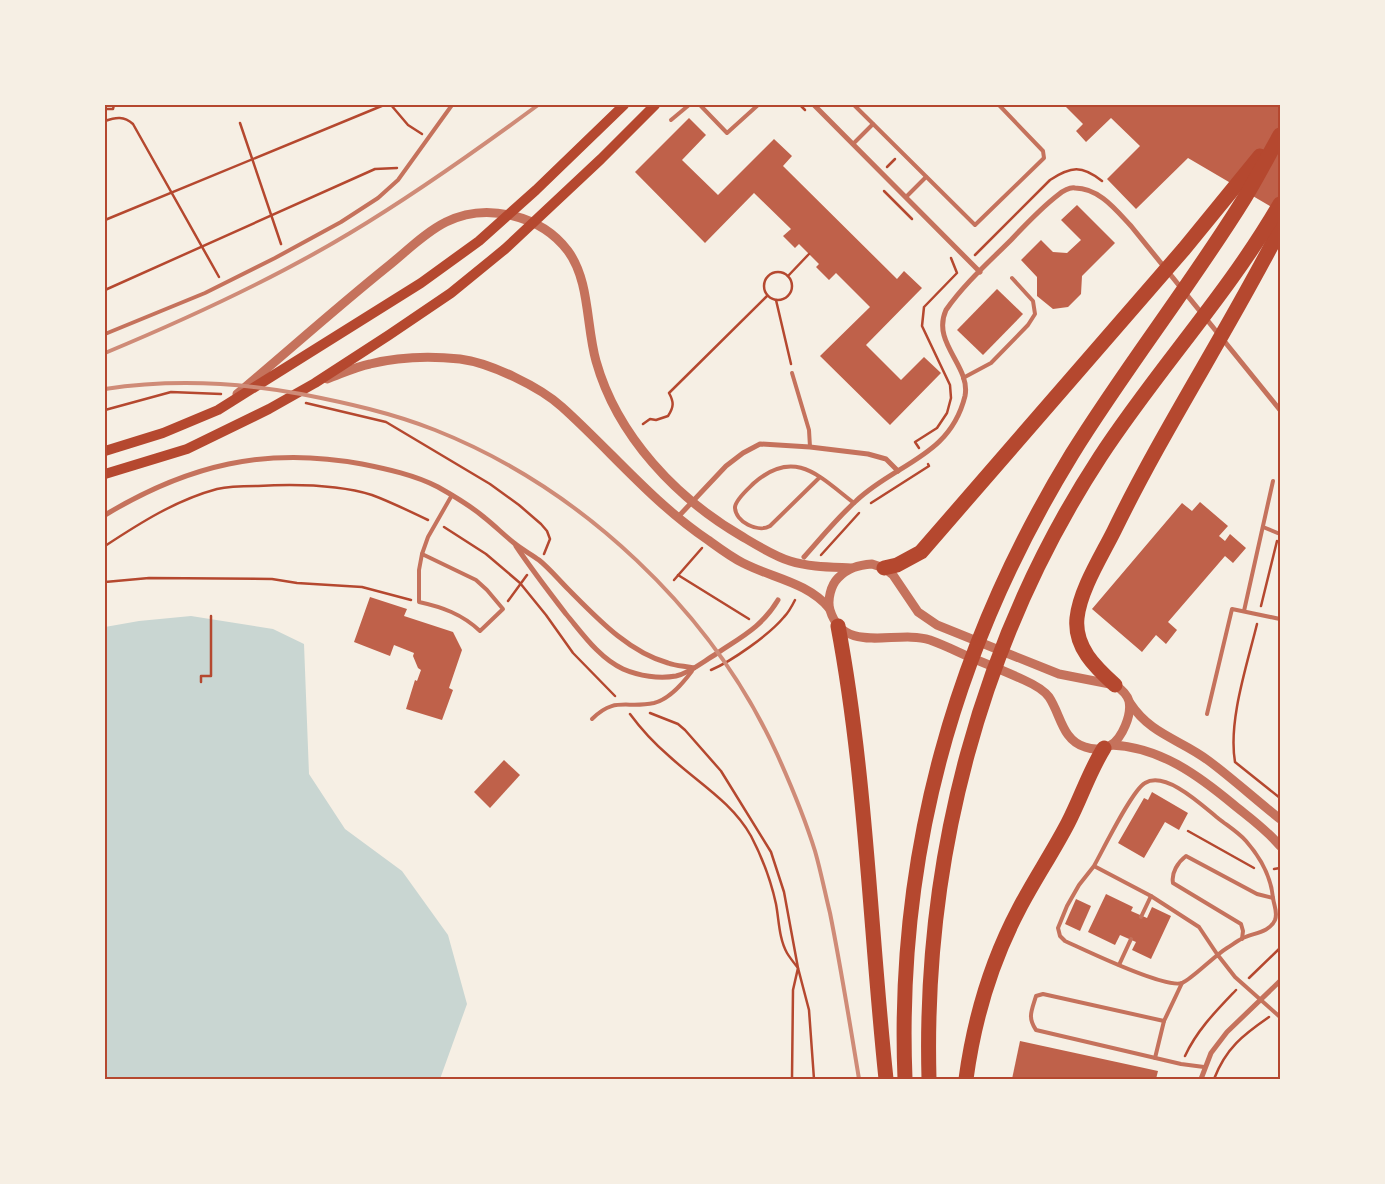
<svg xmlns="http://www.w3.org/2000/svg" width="1385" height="1184" font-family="'Exo 2',sans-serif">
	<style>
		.water { fill: #c9d6d2 }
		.building { fill: #bf614a }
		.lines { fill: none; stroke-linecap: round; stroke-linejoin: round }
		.path { stroke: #b5482f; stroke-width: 2.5 }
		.service { stroke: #c5725c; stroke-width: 4 }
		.minor { stroke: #c5725c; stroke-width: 5 }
		.tertiary { stroke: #c5725c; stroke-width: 9 }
		.secondary { stroke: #b5482f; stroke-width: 10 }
		.motorway { stroke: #b5482f; stroke-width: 15 }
		.rail { stroke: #cf8b77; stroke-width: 4 }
		.neatline { fill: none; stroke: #b5482f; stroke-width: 2 }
	</style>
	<rect width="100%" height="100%" fill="#f6efe4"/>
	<path class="water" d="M191 616 273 629 304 644 309 774 345 829 402 871 448 935 467 1004 440 1079H105V627L139 621Z"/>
	<g class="building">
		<path d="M1064 105H1280V212L1188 158 1136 209 1107 179 1140 146 1111 118 1086 142 1076 131 1083 124Z"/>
		<path d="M689 118 706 135 682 160 718 195 774 139 792 156 783 166 897 279 904 271 922 288 866 345 901 380 924 357 941 373 890 425 820 356 870 307 836 273 829 280 816 267 819 264 799 244 795 248 783 236 791 229 754 193 705 243 635 172Z"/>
		<path d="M1077 205 1115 243 1082 276 1081 294 1068 307 1053 309 1037 296V277L1021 260 1041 240 1053 252 1067 253 1081 240 1061 220Z"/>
		<path d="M997 289 1023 314 983 355 957 330Z"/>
		<path d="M1200 502 1228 526 1219 536 1225 541 1230 534 1246 548 1233 563 1225 556 1168 622 1177 630 1166 644 1156 635 1142 652 1092 609 1182 503 1192 511Z"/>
		<path d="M370 597 407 609 404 616 453 632 462 650 449 688 453 690 442 720 406 709 415 680 417 681 421 670 418 668 413 656 414 653 394 645 390 656 354 642Z"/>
		<path d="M504 760 520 775 490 808 474 792Z"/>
		<path d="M1152 792 1188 813 1179 830 1165 822 1144 858 1118 843 1144 798 1148 800Z"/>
		<path d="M1106 894 1133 907 1131 911 1147 918 1152 907 1171 916 1151 959 1132 950 1136 942 1120 935 1115 945 1088 932Z"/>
		<path d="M1076 899 1091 906 1080 931 1065 924Z"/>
		<path d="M1020 1041 1158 1071 1156 1079H1012Z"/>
	</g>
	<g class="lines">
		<g class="path">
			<path d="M391 105 408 125 422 134"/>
			<path d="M800 105 805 110"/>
			<path d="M106 120 105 109H113L114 105"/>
			<path d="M105 121C116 117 124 116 133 124L219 277"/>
			<path d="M240 123 281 244"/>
			<path d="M887 167 895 159"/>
			<path d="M884 191 912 219"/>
			<path d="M105 220 384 105"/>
			<path d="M975 255 1050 180C1071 166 1082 165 1102 181"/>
			<circle cx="778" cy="286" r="14"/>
			<path d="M788 276 809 254"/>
			<path d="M105 290 375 169 397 168"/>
			<path d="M776 300 791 364"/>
			<path d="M306 403 386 422 490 484 519 505 541 524 547 531 550 539 544 554"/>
			<path d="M105 410 171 392 221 394"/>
			<path d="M643 424 650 419 656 420 668 416C674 407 674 402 669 393L767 296"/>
			<path d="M919 448 915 442 937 428 947 413 951 398 950 385 922 326 924 307 957 273 951 258"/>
			<path d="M871 503 929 466 928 464"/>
			<path d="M444 527 486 554 520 583 546 615 573 653 615 696"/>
			<path d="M105 546C140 523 176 500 217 489 230 486 245 486 258 486 295 484 336 484 372 495 391 502 409 511 428 520"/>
			<path d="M821 555 859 513"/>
			<path d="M678 575 749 619"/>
			<path d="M674 580 702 548"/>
			<path d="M105 582 149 578 272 579 297 583 362 587 411 600"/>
			<path d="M508 601 527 575"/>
			<path d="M1261 606 1277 541"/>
			<path d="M1257 624C1247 665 1228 721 1235 762L1280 798"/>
			<path d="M711 670C732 661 769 635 784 617 789 612 792 606 795 600"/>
			<path d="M201 682V676H211V616"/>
			<path d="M650 713 678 724 685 730 721 771 771 852 784 892 798 968 809 1010 814 1079"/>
			<path d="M630 714C641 729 655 744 669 756 697 782 732 802 751 836 762 857 771 881 776 904 779 920 779 939 787 953 790 958 794 963 798 968L793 990 792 1079"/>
			<path d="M1188 831 1254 868"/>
			<path d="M1274 869 1280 868"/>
			<path d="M1249 978 1280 948"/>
			<path d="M1185 1056C1197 1030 1216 1011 1236 990"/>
			<path d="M1214 1079C1226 1048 1243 1035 1269 1017"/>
		</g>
		<g class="service">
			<path d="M700 105 727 133 758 105"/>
			<path d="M854 105 975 225 1044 158 1043 151 999 105"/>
			<path d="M671 120 689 105"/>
			<path d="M853 144 873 124"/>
			<path d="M906 197 926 177"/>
			<path d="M105 334 205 293 275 258 341 222 378 198 398 180 452 105"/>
			<path d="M792 373 809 430 810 447"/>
			<path d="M963 378 991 363 1028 325 1035 314 1033 301 1012 278"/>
			<path d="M820 477 770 526C758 533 735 522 735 507 736 499 748 489 754 483 795 447 820 477 854 503"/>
			<path d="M1263 527 1280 534"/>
			<path d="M422 554 476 580 487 590 503 609 480 631C462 614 442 607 419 602V570Z"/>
			<path d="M422 554 428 537 452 495"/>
			<path d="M1244 611 1273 481"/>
			<path d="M1207 714 1232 609 1280 619"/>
			<path d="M592 719C615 696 626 709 654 703 670 699 683 683 692 671"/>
			<path d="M1094 866C1103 850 1132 790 1145 783 1166 770 1204 807 1219 819 1228 826 1239 833 1246 841 1260 857 1271 876 1273 898 1274 906 1278 912 1275 920 1270 932 1254 933 1243 938 1237 941 1232 945 1227 948 1214 956 1192 979 1182 983 1165 989 1085 950 1065 941L1060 936 1058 928 1067 906 1079 885 1094 866 1151 896 1199 927 1217 954 1235 977 1280 1017"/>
			<path d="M1141 917 1151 896"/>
			<path d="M1242 939 1243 931 1241 924 1173 883C1171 873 1178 862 1186 856L1257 894 1273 898"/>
			<path d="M1119 965 1131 939"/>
			<path d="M1164 1021 1043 994 1036 996C1032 1010 1027 1017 1036 1030L1181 1064 1204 1067"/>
			<path d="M1155 1058 1164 1021 1182 983"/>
		</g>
		<g class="minor">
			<path d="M814 105 980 272"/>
			<path d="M105 515C188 465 266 446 362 464 387 469 415 475 438 487 454 496 471 506 485 518 495 526 504 535 514 543 521 549 531 554 539 560 549 568 559 580 568 589 596 617 628 652 668 663 676 666 685 666 694 668"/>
			<path d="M677 518 726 466 743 453 760 444 810 447 868 454 886 459 898 471"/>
			<path d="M516 546C532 570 549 592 566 614 582 633 599 658 623 669 639 676 659 679 676 676 690 673 704 661 716 654 741 637 762 627 778 600"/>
			<path d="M804 557C821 538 837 518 856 501 896 463 950 457 965 396 971 366 931 343 946 310 964 284 989 262 1011 240 1026 224 1041 208 1058 195 1063 191 1069 187 1075 188 1099 188 1116 210 1131 226L1280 410"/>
			<path d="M1201 1079 1211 1053 1227 1032 1280 981"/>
		</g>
		<g class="tertiary">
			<path d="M327 379C341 374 355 367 370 364 398 357 431 356 460 359 491 363 540 387 562 407 611 451 653 503 708 540 719 548 731 557 743 563 772 578 807 582 829 608"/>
			<path d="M237 394C287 352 336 308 387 267 406 252 424 233 446 222 486 202 541 215 568 251 590 281 586 326 596 361 617 436 677 499 743 537 758 546 774 556 790 561 809 567 831 567 851 568"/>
			<path d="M872 564 884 568 893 575 918 612 937 625 1059 674 1115 685C1121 689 1127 694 1129 701 1132 715 1122 738 1111 745 1104 750 1093 750 1085 747 1062 740 1061 715 1049 697 1043 689 1033 684 1024 680 1007 672 989 665 972 658 958 652 944 645 930 640 896 629 844 656 830 610 827 600 831 585 838 578 848 568 858 565 872 564Z"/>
			<path d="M1130 703C1151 735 1180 739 1209 761 1233 779 1256 800 1280 819"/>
			<path d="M1111 745C1160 747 1198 775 1234 805 1250 818 1267 830 1280 846"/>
		</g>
		<g class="secondary">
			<path d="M105 451 163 433 218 410 421 283 479 241 536 190 624 105"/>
			<path d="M105 474 187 449 269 409 315 383 389 335 451 293 505 249 601 159 655 105"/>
		</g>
		<g class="motorway">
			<path d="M884 568 897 565 921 552 1184 249 1260 156"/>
			<path d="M838 626C866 775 870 928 886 1079"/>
			<path d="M1115 685C1095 667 1074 647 1077 618 1080 590 1101 557 1114 531 1164 428 1228 331 1280 229"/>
			<path d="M905 1079C896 855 955 645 1072 454 1126 367 1190 286 1244 199 1257 178 1268 156 1280 135"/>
			<path d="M929 1079C923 860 980 641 1100 457 1156 371 1228 294 1280 204"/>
			<path d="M966 1079C974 1020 991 962 1019 909 1034 880 1053 852 1068 823 1081 798 1089 772 1104 748"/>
		</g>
		<g class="rail">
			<path d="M105 353C189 318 272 280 350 233 415 194 477 150 538 105"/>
			<path d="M105 389C171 379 236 382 301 394 347 403 392 413 435 430 581 488 712 611 777 754 791 785 805 819 815 851 821 872 825 893 830 913 841 968 850 1024 859 1079"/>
		</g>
	</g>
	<rect width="1385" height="1184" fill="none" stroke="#f6efe4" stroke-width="212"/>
	<rect x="106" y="106" width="1173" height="972" class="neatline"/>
</svg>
